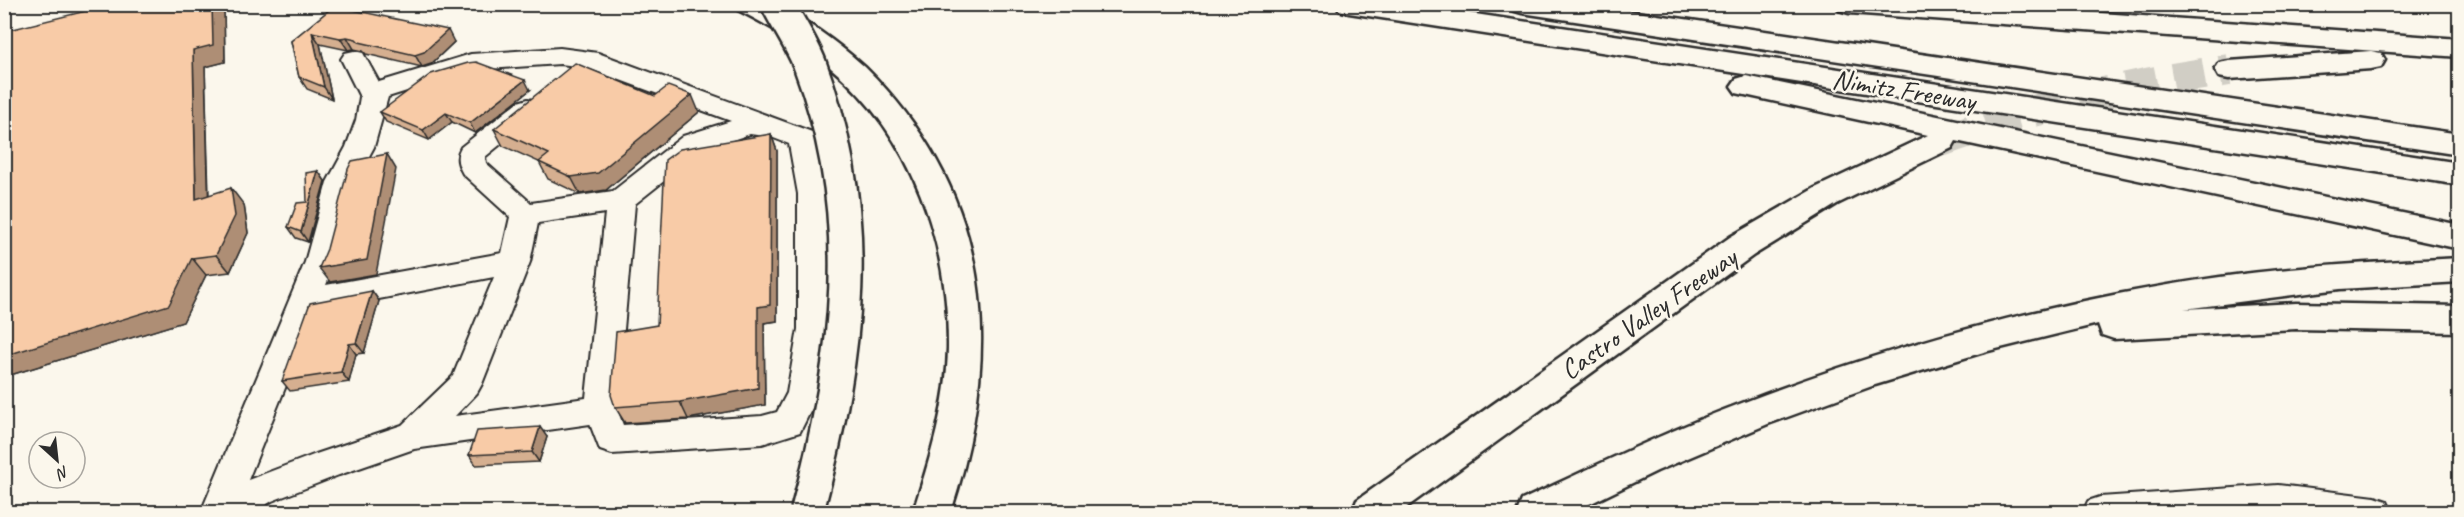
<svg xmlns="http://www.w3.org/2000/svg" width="2464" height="517" font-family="Caveat,sans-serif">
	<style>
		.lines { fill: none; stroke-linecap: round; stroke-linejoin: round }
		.highway-tunnel { stroke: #d1cec5; stroke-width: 32; stroke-dasharray: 32 16; stroke-linecap: butt }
		.minor-casing { stroke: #2b2b2b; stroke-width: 4 }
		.highway-casing { stroke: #2b2b2b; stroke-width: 5 }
		.minor { fill: #fbf7ec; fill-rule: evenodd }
		.highway { fill: #fbf7ec; fill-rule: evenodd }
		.highway-bridge-casing { stroke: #2b2b2b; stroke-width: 37; stroke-linecap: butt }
		.highway-bridge { stroke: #fbf7ec; stroke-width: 32 }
		.wall { fill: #d5af90; stroke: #2b2b2b; stroke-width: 1.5 }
		.shaded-wall { fill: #ae8e75; stroke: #2b2b2b; stroke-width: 1.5 }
		.building { fill: #f8cba7; stroke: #2b2b2b; stroke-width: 1.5 }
		.labels { text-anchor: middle; stroke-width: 5; stroke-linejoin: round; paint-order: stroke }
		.street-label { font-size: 28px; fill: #2b2b2b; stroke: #fbf7ec }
	</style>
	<rect width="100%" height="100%" fill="#fbf7ec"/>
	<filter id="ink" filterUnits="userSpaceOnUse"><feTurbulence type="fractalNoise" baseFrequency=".0167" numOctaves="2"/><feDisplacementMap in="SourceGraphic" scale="12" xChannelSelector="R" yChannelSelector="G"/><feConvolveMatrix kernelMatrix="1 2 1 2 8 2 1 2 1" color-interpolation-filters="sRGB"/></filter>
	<g filter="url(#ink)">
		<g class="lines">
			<path class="highway-tunnel" d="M1941 141C2035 107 2130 84 2229 70"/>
			<defs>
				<g id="minor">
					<path d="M560 48 598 53 812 132 816 139 826 194 830 329 819 394 800 432 762 444 612 454 600 450 590 424 414 449 339 475 272 501 254 512H201L305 262 327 182 346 147 356 120 360 97 341 59 345 53 354 51 363 53 379 82 471 54ZM560 64 585 67 731 121 683 136 613 191 531 203 486 163 485 157 538 114 542 108 538 102 528 99 518 102 461 147C455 157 458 165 463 174L510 217 502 253 326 285 335 262 355 182 374 147 388 97 473 70ZM750 134 771 137 789 144 798 194V329L787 393 777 412 762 416 623 425 617 409 635 204 703 150ZM605 213 586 398 455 416 477 393 482 384 530 262 538 223ZM494 277 453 376 402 425 316 454 248 480 316 311Z"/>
					<path d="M2278 485 2375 497 2387 501 2392 512H2083L2088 501 2100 497Z"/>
				</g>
				<g id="highway">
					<path d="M735 4C746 4 760 2 771 5 797 11 845 49 865 67 994 194 1004 348 951 512H913C930 459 947 404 948 348 949 244 913 136 831 68 802 44 771 27 738 10Z"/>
					<path d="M1336 4H1409L2460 163V185L1349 13 1339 10Z"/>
					<path d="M1509 4H1583L2460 134V155L1522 13 1512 10Z"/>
					<path d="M1836 4H1976L2460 39V57L1849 13 1839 10Z"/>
					<path d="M2371 51 2381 53 2385 60 2381 67 2371 69 2229 79 2219 77 2215 70 2219 63 2229 61Z"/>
					<path d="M1746 76 2460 225V249L1956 141 1952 148 1837 204 1754 255 1400 512H1352L1357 500 1730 237 1815 188 1928 135 1736 93 1731 86 1736 79Z"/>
					<path d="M2460 258V282L2340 289 2184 309 2296 303 2460 306V332L2296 329 2114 339 2102 335 2098 324 1984 352 1875 385 1768 424 1657 471 1573 512H1517L1522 500C1595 466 1667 431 1742 403 1895 344 2057 300 2220 277 2300 266 2379 262 2460 258Z"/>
				</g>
			</defs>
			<use href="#minor" class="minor-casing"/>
			<use href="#highway" class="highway-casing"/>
			<use href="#minor" class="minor"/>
			<use href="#highway" class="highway"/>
			<defs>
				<path id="highway-bridge" d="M778 4C788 24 802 44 810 65 867 217 848 359 807 512"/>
			</defs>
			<use href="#highway-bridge" class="highway-bridge-casing"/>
			<use href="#highway-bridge" class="highway-bridge"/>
		</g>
		<g class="wall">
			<path d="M334 6 454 42 431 64 422 67 366 54 363 51 354 49 348 50 320 44 332 99 307 89 299 77 291 41Z"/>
			<path d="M224 9 225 62 205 67 209 195 244 205 248 233 230 272 206 275 183 322 4 377Z"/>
			<path d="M530 90 475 133 452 122 429 140 386 122 380 112Z"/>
			<path d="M655 96 699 112 606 190 580 194 548 179 539 162 503 146 494 129Z"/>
			<path d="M771 134 777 151V321L764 323 765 405 688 419 625 423 615 407 657 325Z"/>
			<path d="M318 171 325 181 308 242 296 238 288 227 307 202Z"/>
			<path d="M372 291 379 301 364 353 356 354 349 382 290 391 282 381Z"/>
			<path d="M547 437 539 462 476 465 469 455Z"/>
		</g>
		<g class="shaded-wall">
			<path d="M212 4H221L224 9 225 62 205 67 209 216 196 199 193 50Z"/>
			<path d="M448 30 454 42 431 64 422 67 415 55Z"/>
			<path d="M312 32 320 44 332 99 324 87Z"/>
			<path d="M347 37 354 49 348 50 340 38Z"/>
			<path d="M525 80 530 90 475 133 470 123Z"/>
			<path d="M692 95 699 112 606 190 580 194 571 177Z"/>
			<path d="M446 113 452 122 429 140 423 130Z"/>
			<path d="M771 134 777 151V321L764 323 765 405 688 419 680 402 758 307Z"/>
			<path d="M387 154 396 169 376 274 330 282 319 268Z"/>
			<path d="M318 171 325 181 308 242 301 232Z"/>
			<path d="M231 188 244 205 248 233 230 272 216 255Z"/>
			<path d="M192 258 206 275 183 322 4 377V356Z"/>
			<path d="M372 291 379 301 364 353 356 343Z"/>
			<path d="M349 344 356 354 349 382 341 372Z"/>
			<path d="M540 427 547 437 539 462 532 452Z"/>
		</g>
		<g class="building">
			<path d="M114 4H212L213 45 193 50 196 199 231 188 235 216 216 255 192 258 169 305 4 356V44L9 43V30Z"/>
			<path d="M334 6 448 30 424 52 415 55 359 42 356 39 347 37 340 38 312 32 324 87 299 77 291 41Z"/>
			<path d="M476 62 525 80 470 123 446 113 423 130 380 112 431 74 468 63Z"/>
			<path d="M575 63 655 96 668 86 692 95 598 173 571 177 539 162 549 154 494 129Z"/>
			<path d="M771 134 770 305 758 307V388L680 402 615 407 611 395 616 332 657 325 665 160 680 149Z"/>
			<path d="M387 154 367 260 319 268 327 249 348 169 352 161Z"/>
			<path d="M318 171 301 232 288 227 297 203 307 202 306 173Z"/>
			<path d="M372 291 356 343 349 344 341 372 282 381 310 303Z"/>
			<path d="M540 427 532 452 469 455 477 431Z"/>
		</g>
	</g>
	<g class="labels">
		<g class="street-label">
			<text transform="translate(1904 89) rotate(9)" y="10">Nimitz Freeway</text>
			<text transform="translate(1648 313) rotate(-35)" y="10">Castro Valley Freeway</text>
		</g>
	</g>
	<rect width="2464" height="517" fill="none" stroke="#fbf7ec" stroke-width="24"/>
	<rect x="12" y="12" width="2440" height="493" fill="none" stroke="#2b2b2b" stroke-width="2" filter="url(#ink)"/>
	<g transform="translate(57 460) rotate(153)"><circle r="28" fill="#fbf7ec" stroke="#a8a59f" stroke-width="1.5"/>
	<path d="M0-4.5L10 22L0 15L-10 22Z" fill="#2b2b2b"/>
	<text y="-9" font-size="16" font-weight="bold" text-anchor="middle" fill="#2b2b2b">N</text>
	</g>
</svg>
